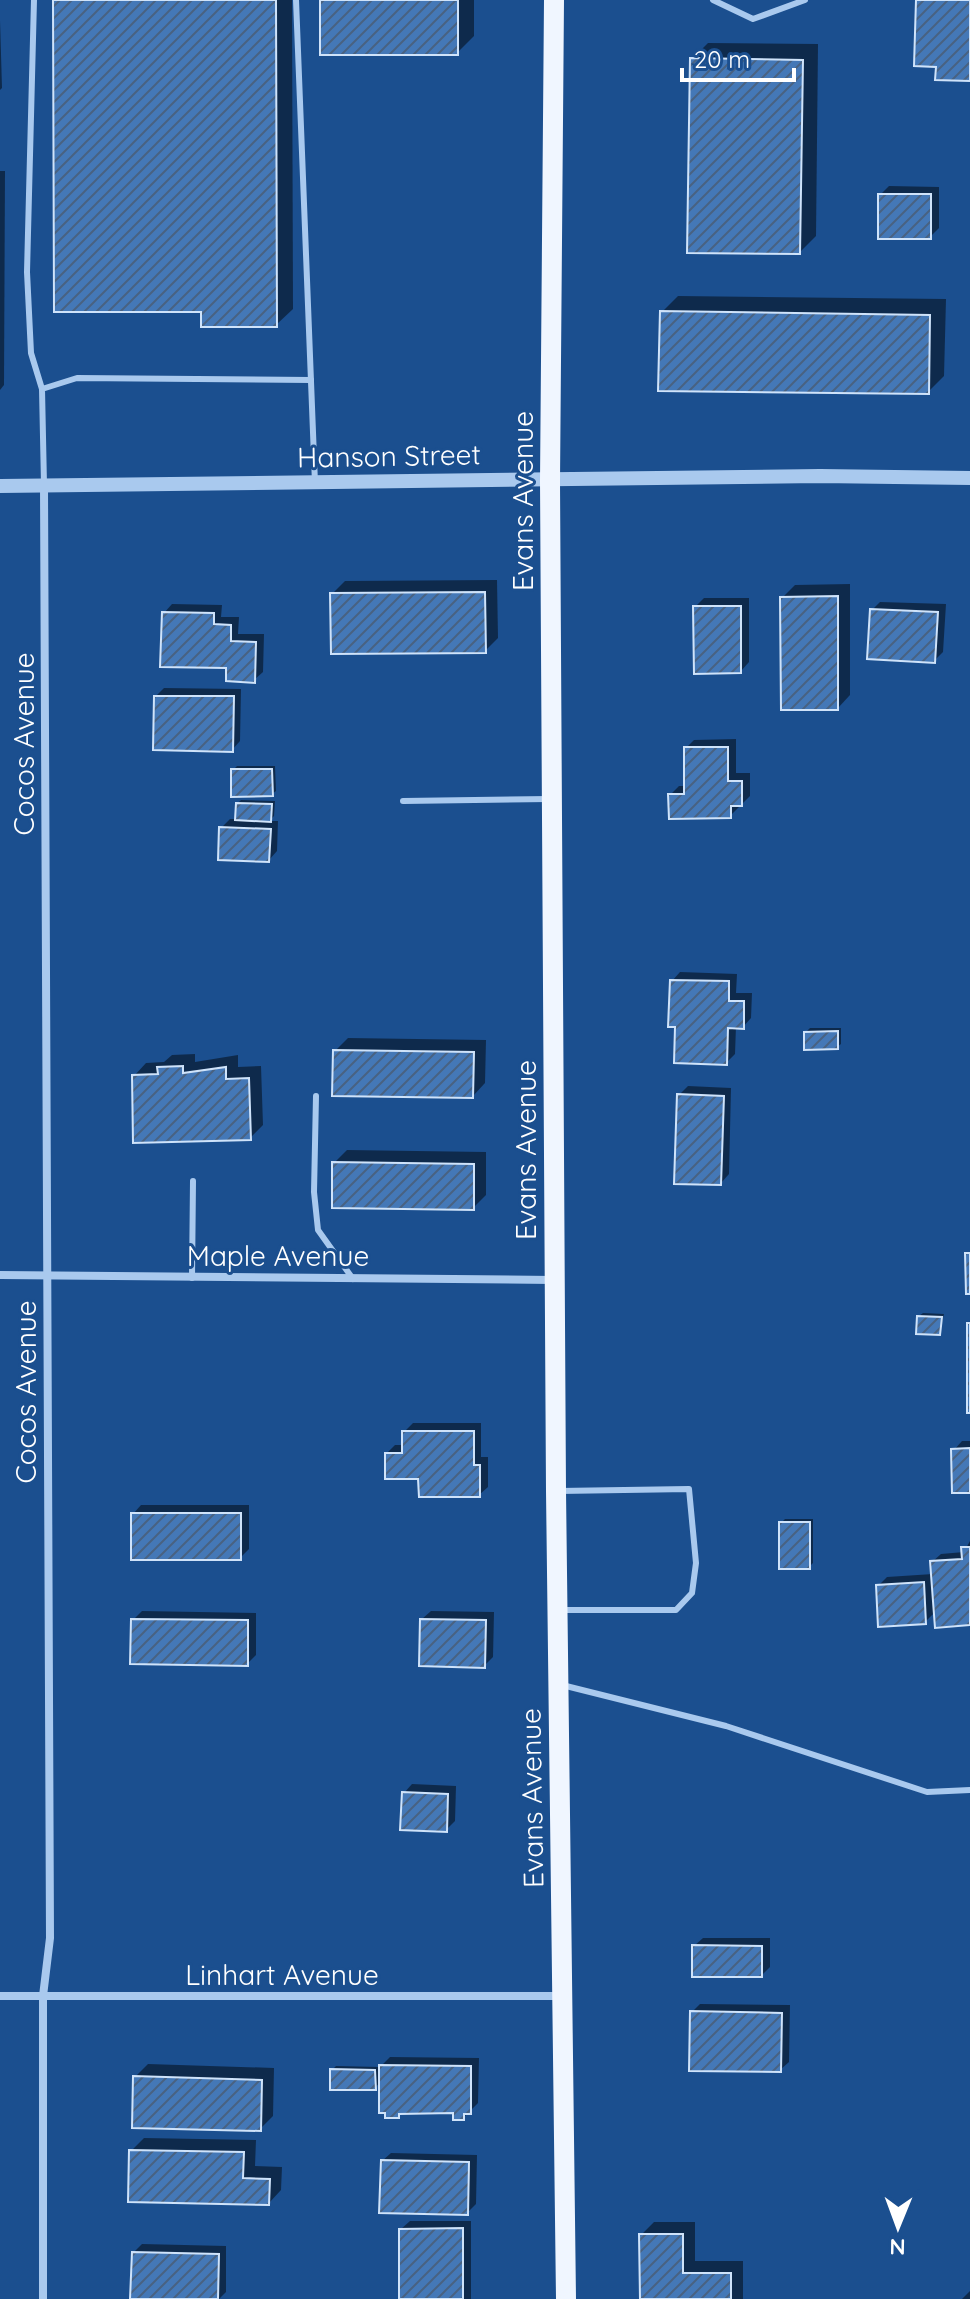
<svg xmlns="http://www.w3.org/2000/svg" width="970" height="2299" font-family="Quicksand,sans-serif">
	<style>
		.shadow { fill: #0007 }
		.building { fill: url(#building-hatch); stroke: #cfe3fa; stroke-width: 2 }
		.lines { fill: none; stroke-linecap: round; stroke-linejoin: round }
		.service { stroke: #a9c9ee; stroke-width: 6 }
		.minor { stroke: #a9c9ee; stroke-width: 8 }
		.tertiary { stroke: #a9c9ee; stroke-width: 14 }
		.primary { stroke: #f0f6ff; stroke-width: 20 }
		.labels { text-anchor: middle; stroke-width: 6; stroke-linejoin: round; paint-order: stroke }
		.street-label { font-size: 28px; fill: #fff; stroke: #1b4f8f }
	</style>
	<defs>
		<pattern id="building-hatch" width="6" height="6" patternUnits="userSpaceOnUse" patternTransform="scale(2)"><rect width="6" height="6" fill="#4478b7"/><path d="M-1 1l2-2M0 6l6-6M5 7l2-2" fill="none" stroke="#486282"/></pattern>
	</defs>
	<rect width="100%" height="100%" fill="#1b4f8f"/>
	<g class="shadow">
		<path d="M55 0H292L293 309 276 325 203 310Z"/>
		<path d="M322 0H474V36L457 53Z"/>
		<path d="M0 20 2 88 0 90Z"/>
		<path d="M708 43 818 44 816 236 800 252 692 59Z"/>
		<path d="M0 171H5L4 385 0 390Z"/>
		<path d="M889 186 939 187V228L930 237 880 195Z"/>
		<path d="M678 296 946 299 944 376 928 392 662 312Z"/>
		<path d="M497 580 498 638 485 651 332 594 345 581Z"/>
		<path d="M850 584V695L838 708 782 598 795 585Z"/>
		<path d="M704 598H749V662L741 671 695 607Z"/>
		<path d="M880 602 946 604 943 652 934 661 872 610Z"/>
		<path d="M172 604 222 605 221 617H239L238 634H264L263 672 254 680 228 666 164 613Z"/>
		<path d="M164 688 241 689 240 741 232 750 156 696Z"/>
		<path d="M736 739V773H750V796L730 816 670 795 679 786H686V748L694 740Z"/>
		<path d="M237 766H275L276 791 272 794 233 770Z"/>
		<path d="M241 800 275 801 274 816 269 821H278L277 851 269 860 221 828 230 819H237L238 803Z"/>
		<path d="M680 972 737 974 736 993H752L751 1018 743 1027 736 1026 735 1054 726 1063 677 1025 672 981Z"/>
		<path d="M810 1028H841V1044L837 1047 806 1032Z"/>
		<path d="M348 1038 486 1040 485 1083 473 1096 335 1051Z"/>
		<path d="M195 1054V1062L238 1055V1067L261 1066 263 1125 250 1138 134 1076 146 1063 164 1062 172 1055Z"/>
		<path d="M688 1086 731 1088 729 1174 721 1183 679 1095Z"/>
		<path d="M347 1150 486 1152V1195L473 1208 334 1163Z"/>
		<path d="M923 1313 944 1314 939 1333 919 1316Z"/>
		<path d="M413 1423H481V1457H488V1487L479 1495 387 1453 395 1445H404V1432Z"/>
		<path d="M962 1441H970V1491L954 1450Z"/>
		<path d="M141 1505H249V1549L240 1558 133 1514Z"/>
		<path d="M785 1519H813V1563L809 1567 781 1523Z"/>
		<path d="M970 1541V1623L935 1612 925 1622 878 1586 887 1577 933 1574 932 1562 941 1554 964 1552Z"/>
		<path d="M142 1611 256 1613V1655L247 1664 133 1620Z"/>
		<path d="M431 1611 494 1612 493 1657 484 1666 422 1619Z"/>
		<path d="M412 1784 456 1786 455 1821 446 1830 404 1793Z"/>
		<path d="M703 1938H770V1967L761 1976 694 1946Z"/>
		<path d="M700 2004 790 2005 789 2062 780 2070 692 2012Z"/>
		<path d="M390 2057 479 2058 478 2103 463 2118 455 2111 402 2112 398 2116 381 2081 375 2088 332 2070 336 2066 380 2067Z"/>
		<path d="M148 2064 274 2068 273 2116 260 2129 135 2077Z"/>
		<path d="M144 2138 256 2140 255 2166 282 2167 281 2190 269 2203 131 2151Z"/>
		<path d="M391 2153 477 2155 476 2204 467 2213 382 2161Z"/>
		<path d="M410 2221H471V2299H401V2229Z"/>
		<path d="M654 2222H695V2261H743V2299H642L641 2235Z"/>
		<path d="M142 2244 226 2246V2292L219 2299H132L134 2252Z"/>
		<path d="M970 2291V2299H962Z"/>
	</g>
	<g class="building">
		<path d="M53 0H276L277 327H201V312H54Z"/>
		<rect x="320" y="0" width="138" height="55"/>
		<path d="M916 0H970V81L935 80 936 67 914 66Z"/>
		<path d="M690 58 803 60 800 254 687 253Z"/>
		<rect x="878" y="194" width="53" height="45"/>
		<path d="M660 311 930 315 929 394 658 391Z"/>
		<path d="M485 592 486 653 331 654 330 593Z"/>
		<path d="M838 596V710H781L780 597Z"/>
		<path d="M693 606H741V673L694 674Z"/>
		<path d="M870 609 938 612 935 663 867 659Z"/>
		<path d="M162 612 214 613V624L231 625V641L256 642 255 683 226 681V668L160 667Z"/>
		<path d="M154 696H234L233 752 153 750Z"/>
		<path d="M684 747H728V781H742V806H731V818L669 819 668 794H684Z"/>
		<path d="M231 769H272L273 796 231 797Z"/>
		<path d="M236 803 272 804 271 822 235 820Z"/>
		<path d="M219 827 271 829 269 862 218 860Z"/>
		<path d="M670 980 729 981V1001H744V1029L728 1028 727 1065 674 1063 675 1027H668Z"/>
		<path d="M838 1031V1049L804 1050V1032Z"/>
		<path d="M333 1050 474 1052 473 1098 332 1096Z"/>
		<path d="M183 1066V1073L226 1067V1079L249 1078 251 1140 133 1143 132 1075 158 1074 157 1067Z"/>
		<path d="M677 1094 724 1096 721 1185 674 1184Z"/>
		<path d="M332 1162 474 1164V1210L332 1208Z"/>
		<path d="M965 1253H970V1294H966Z"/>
		<path d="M917 1316 942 1317 940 1335 916 1334Z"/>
		<rect x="967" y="1323" width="3" height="90"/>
		<path d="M402 1431H474V1465H480V1497H419L418 1479H385V1453H402Z"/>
		<path d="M970 1448V1493H952L951 1449Z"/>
		<rect x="131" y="1513" width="110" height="47"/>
		<rect x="779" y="1522" width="31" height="47"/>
		<path d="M961 1547H970V1625L935 1628 930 1561 962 1559Z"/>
		<path d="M924 1582 926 1624 878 1627 876 1585Z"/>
		<path d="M131 1619 248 1620V1666L130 1664Z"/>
		<path d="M420 1619 486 1620 485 1668 419 1666Z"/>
		<path d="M402 1792 448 1794 447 1832 400 1830Z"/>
		<path d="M692 1945 762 1946V1977H692Z"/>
		<path d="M690 2011 782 2013 781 2072 689 2071Z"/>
		<path d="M379 2065 471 2066V2114H464V2120H453V2113L399 2114V2118H385V2113H379Z"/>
		<path d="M330 2069 375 2070 376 2090H330Z"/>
		<path d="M133 2076 262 2080 261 2131 132 2128Z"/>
		<path d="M129 2150 244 2152 243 2178 270 2179 269 2205 128 2202Z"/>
		<path d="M381 2160 469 2162 468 2215 379 2213Z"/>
		<path d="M463 2228V2299H399V2229Z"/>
		<path d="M639 2234H683V2273H731V2299H640Z"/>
		<path d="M132 2252 219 2254 218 2299H130Z"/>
	</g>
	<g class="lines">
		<g class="service">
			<path d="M34 0 27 272 31 353 42 389"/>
			<path d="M296 0 315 483"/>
			<path d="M713 0 753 19 805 0"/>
			<path d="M44 485 42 389 77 378 311 380"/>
			<path d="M403 801 549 799"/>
			<path d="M316 1096 314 1192 318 1230 353 1279"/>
			<path d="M192 1278 193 1181"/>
			<path d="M559 1491 689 1489 696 1563 692 1593 676 1610H561"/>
			<path d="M562 1685 726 1726 927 1792 970 1790"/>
		</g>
		<g class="minor">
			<path d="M0 1275 554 1280"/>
			<path d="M0 1996H563"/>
			<path d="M43 2299V1996L50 1938 44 485"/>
		</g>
		<path class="tertiary" d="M0 486 820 476 970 478"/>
		<path class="primary" d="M554 0 550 481 556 1491 566 2299"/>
	</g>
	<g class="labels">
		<g class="street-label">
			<text transform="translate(389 456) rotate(-1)" y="10">Hanson Street</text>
			<text transform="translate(523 501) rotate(-90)" y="10">Evans Avenue</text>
			<text transform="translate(24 744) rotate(-90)" y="10">Cocos Avenue</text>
			<text transform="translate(526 1150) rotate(-90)" y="10">Evans Avenue</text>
			<text x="278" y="1266">Maple Avenue</text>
			<text transform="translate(26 1392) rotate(-90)" y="10">Cocos Avenue</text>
			<text transform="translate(532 1798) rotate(-91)" y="10">Evans Avenue</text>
			<text x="282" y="1985">Linhart Avenue</text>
		</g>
	</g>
	<g transform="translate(898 2227) rotate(181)" stroke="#1b4f8f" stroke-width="6" paint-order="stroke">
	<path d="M0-6L14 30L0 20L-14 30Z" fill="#ffffff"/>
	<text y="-12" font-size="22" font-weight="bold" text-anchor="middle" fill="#ffffff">N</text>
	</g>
	<path d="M682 68v12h112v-12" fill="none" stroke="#ffffff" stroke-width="4"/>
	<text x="694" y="68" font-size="24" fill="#ffffff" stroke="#1b4f8f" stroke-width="6" paint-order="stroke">20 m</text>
</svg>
